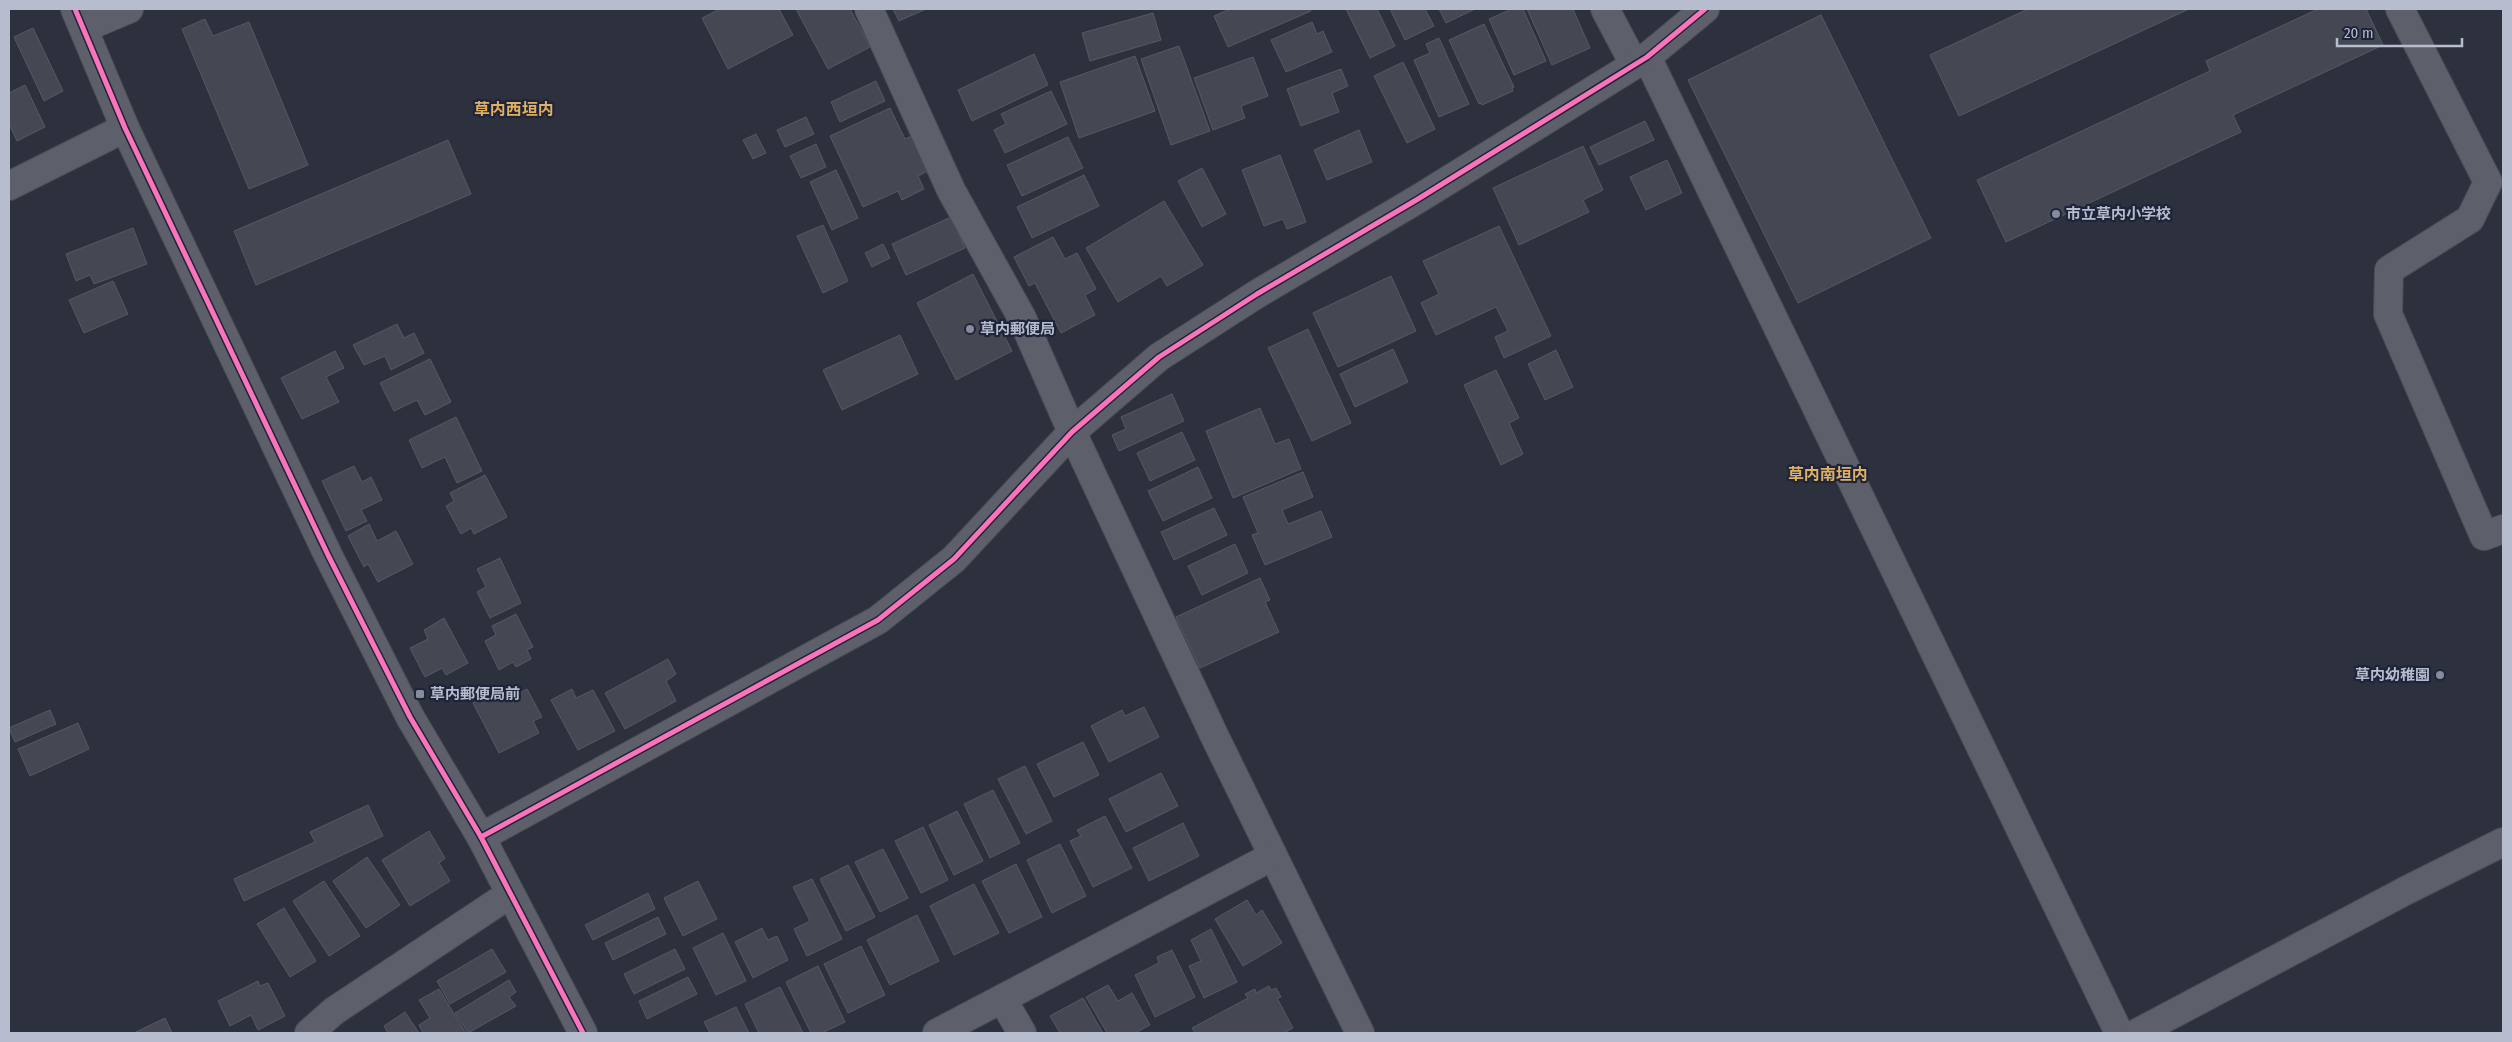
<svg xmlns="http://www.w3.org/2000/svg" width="2512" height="1042" font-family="'Fira Sans Condensed','Noto Sans JP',sans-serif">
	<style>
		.building { fill: #454853; stroke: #555965 }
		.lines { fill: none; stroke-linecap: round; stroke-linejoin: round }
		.street-casing { stroke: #494c57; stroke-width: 30 }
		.street { stroke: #5d606b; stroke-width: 28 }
		.cycleway-casing { stroke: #1e243a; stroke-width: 8 }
		.cycleway { stroke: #fb73b8; stroke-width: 5 }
		.poi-dot { fill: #878b9c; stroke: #1e243a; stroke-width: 2 }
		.labels { text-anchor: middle; stroke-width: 4.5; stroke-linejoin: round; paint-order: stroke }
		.poi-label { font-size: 15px; font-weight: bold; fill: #b7bcce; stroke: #1e243a; text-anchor: start }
		.neighbourhood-label { font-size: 16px; font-weight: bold; fill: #e0b060; stroke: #1e243a }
	</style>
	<rect width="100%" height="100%" fill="#2d313e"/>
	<g class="building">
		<path d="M720 9H779L793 35 728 69 702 18Z"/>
		<path d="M796 9H850L870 47 828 69Z"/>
		<path d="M893 9H926L899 21Z"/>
		<path d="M1230 9H1310L1311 11 1228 47 1214 16Z"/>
		<path d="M1346 9H1377L1395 46 1370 58Z"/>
		<path d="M1390 9H1425L1434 26 1405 40Z"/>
		<path d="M1439 9H1475L1446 23Z"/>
		<path d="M1512 9H1523L1546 61 1514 75 1489 19Z"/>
		<path d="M1527 9H1573L1590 48 1552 65Z"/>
		<path d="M2028 9H2189L1959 116 1930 55Z"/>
		<path d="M2318 9H2366L2383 45 2233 115 2241 132 2006 242 1977 180 2210 71 2206 61Z"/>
		<path d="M1153 13 1161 40 1090 61 1082 33Z"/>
		<path d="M1821 15 1931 238 1798 303 1688 80Z"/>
		<path d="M205 19 213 36 249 22 308 165 249 189 182 29Z"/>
		<path d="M1312 22 1317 34 1323 31 1332 52 1286 72 1271 40Z"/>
		<path d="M1484 24 1514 87 1512 88 1513 91 1482 105 1481 103 1479 104 1449 40Z"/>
		<path d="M33 28 63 91 44 101 14 37Z"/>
		<path d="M1439 38 1469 104 1439 117 1414 60 1430 53 1426 44Z"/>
		<path d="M1179 46 1210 131 1171 145 1141 59Z"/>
		<path d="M1034 54 1048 85 972 121 958 90Z"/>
		<path d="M1135 56 1155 111 1079 138 1060 82Z"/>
		<path d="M1253 57 1268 96 1241 106 1245 118 1213 130 1194 78Z"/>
		<path d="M1403 62 1435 129 1407 143 1374 76Z"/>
		<path d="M1341 69 1348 86 1332 93 1339 112 1301 126 1287 89Z"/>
		<path d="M876 81 885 101 840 122 831 102Z"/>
		<path d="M25 85 45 127 17 141 9 124V93Z"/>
		<path d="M1051 91 1067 124 1005 153 994 130 1006 124 1001 114Z"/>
		<path d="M890 108 905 139 912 136 928 171 918 176 924 189 902 200 898 191 863 207 830 136Z"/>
		<path d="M806 117 814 134 785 147 777 130Z"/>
		<path d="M1645 121 1654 140 1599 165 1590 147Z"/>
		<path d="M1359 130 1372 162 1327 180 1314 150Z"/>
		<path d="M756 134 766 153 753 159 743 140Z"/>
		<path d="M1068 137 1083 168 1022 196 1007 165Z"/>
		<path d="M448 140 471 194 256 285 234 231Z"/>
		<path d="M816 144 826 167 801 178 790 156Z"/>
		<path d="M1583 146 1603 190 1583 200 1589 212 1519 245 1493 188Z"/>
		<path d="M1280 155 1306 222 1287 229 1283 219 1264 226 1242 170Z"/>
		<path d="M1667 160 1682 193 1646 210 1630 177Z"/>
		<path d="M1202 168 1226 214 1202 227 1178 181Z"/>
		<path d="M836 170 858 218 832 230 810 182Z"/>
		<path d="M1084 175 1099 206 1032 238 1017 207Z"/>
		<path d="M1164 201 1203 265 1167 286 1161 276 1118 302 1086 248Z"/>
		<path d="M951 217 965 248 906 275 892 244Z"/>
		<path d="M823 225 848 281 823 293 797 236Z"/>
		<path d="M1499 226 1551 336 1504 358 1495 337 1508 331 1496 307 1436 335 1421 303 1439 294 1423 261Z"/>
		<path d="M133 228 147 264 94 284 90 275 76 281 66 254Z"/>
		<path d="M1053 237 1065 259 1077 253 1096 289 1085 295 1095 315 1061 333 1035 283 1029 286 1014 257Z"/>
		<path d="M883 244 890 258 872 267 865 253Z"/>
		<path d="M973 274 1012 351 956 380 917 303Z"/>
		<path d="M1391 276 1416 331 1338 367 1313 313Z"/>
		<path d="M113 281 128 314 84 333 69 300Z"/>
		<path d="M397 324 404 338 414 333 424 353 391 370 385 356 364 365 353 345Z"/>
		<path d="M1308 329 1351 423 1312 441 1268 348Z"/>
		<path d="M900 335 918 374 842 410 823 370Z"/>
		<path d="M1393 349 1408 382 1355 407 1340 374Z"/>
		<path d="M1556 350 1573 387 1545 400 1528 364Z"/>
		<path d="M335 351 344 368 326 377 339 402 302 419 281 378Z"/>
		<path d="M430 359 451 402 425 415 417 400 394 411 380 383Z"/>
		<path d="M1496 370 1519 418 1509 423 1523 454 1501 465 1464 385Z"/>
		<path d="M1172 394 1184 421 1119 451 1112 435 1126 429 1121 417Z"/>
		<path d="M1260 408 1275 444 1289 439 1301 469 1233 498 1206 431Z"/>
		<path d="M456 417 482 471 457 483 445 457 422 468 409 440Z"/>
		<path d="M1182 432 1195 460 1150 481 1137 453Z"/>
		<path d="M354 466 362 482 371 477 382 500 361 510 367 521 346 531 322 481Z"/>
		<path d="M1198 467 1212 498 1163 521 1148 491Z"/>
		<path d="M1303 472 1313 497 1282 510 1288 524 1321 511 1332 537 1265 565 1252 535 1258 533 1243 497Z"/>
		<path d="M485 475 507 517 474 534 471 528 461 534 446 506 454 501 450 493Z"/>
		<path d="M1214 508 1227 535 1174 560 1161 532Z"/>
		<path d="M369 524 377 541 396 531 413 564 378 582 368 564 364 567 348 536Z"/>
		<path d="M1235 544 1248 573 1202 595 1188 566Z"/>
		<path d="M500 558 521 603 490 618 477 592 486 587 477 569Z"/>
		<path d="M1260 578 1270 600 1265 602 1279 632 1200 668 1176 617Z"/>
		<path d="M516 614 533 647 527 650 531 659 516 667 513 662 499 670 485 641 496 635 492 626Z"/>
		<path d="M444 618 468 663 446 675 442 668 425 677 410 648 428 639 424 630Z"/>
		<path d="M668 659 676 674 666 681 676 701 625 729 605 693Z"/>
		<path d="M500 689 506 700 527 689 542 717 533 721 539 733 499 753 473 703Z"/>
		<path d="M572 689 576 698 593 690 615 731 578 750 551 700Z"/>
		<path d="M1144 707 1159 737 1109 762 1091 726 1122 710 1125 716Z"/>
		<path d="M50 710 56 724 15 742 9 728Z"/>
		<path d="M78 723 89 749 30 776 18 749Z"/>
		<path d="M1083 742 1099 775 1054 797 1037 764Z"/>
		<path d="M1025 766 1052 821 1026 834 998 779Z"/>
		<path d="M1161 773 1178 806 1126 832 1109 799Z"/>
		<path d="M993 790 1020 843 990 858 964 804Z"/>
		<path d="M368 805 383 836 244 901 234 879 315 842 310 832Z"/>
		<path d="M957 811 983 861 954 875 929 825Z"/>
		<path d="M1105 816 1132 868 1093 887 1070 841 1081 836 1077 830Z"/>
		<path d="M1183 823 1199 856 1149 881 1133 848Z"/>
		<path d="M923 827 948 880 921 893 895 841Z"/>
		<path d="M429 831 445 858 439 863 450 881 410 906 382 860Z"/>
		<path d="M1060 844 1086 896 1052 913 1027 860Z"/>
		<path d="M883 849 908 898 880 912 855 862Z"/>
		<path d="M367 857 400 905 366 928 333 881Z"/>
		<path d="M1016 864 1042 917 1009 933 982 881Z"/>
		<path d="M848 865 875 917 846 931 820 879Z"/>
		<path d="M812 879 842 939 807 956 794 929 810 921 793 887Z"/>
		<path d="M324 881 360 936 329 956 293 901Z"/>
		<path d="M698 881 717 919 683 936 664 898Z"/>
		<path d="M974 884 999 933 954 955 930 906Z"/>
		<path d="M648 893 655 909 593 940 585 925Z"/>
		<path d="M1247 900 1256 915 1262 910 1282 943 1243 966 1215 919Z"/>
		<path d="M284 908 316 961 290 977 257 924Z"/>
		<path d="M917 915 939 961 890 985 867 940Z"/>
		<path d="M658 917 666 934 613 960 605 943Z"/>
		<path d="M762 928 768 940 777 936 788 960 753 978 735 942Z"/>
		<path d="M1211 929 1237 982 1204 998 1189 966 1201 961 1191 940Z"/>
		<path d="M723 933 746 981 716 995 693 948Z"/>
		<path d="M861 946 885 995 848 1013 824 964Z"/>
		<path d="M492 949 506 972 450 1004 437 981Z"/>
		<path d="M675 949 685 969 634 994 624 974Z"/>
		<path d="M1172 950 1195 997 1155 1017 1135 975 1159 963 1157 957Z"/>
		<path d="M818 966 845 1022 822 1033H811L786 982Z"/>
		<path d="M688 977 697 994 647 1019 639 1001Z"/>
		<path d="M509 980 516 992 509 997 516 1006 468 1033 455 1013Z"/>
		<path d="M258 981 260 986 268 983 285 1016 258 1030 251 1015 230 1026 218 1001Z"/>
		<path d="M1108 985 1118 1001 1132 993 1150 1025 1135 1033H1107L1086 997Z"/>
		<path d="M1269 986 1271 990 1276 988 1281 997 1277 998 1293 1028 1284 1033H1195L1192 1028 1248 998 1245 994 1255 989 1256 993Z"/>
		<path d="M780 987 803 1033H759L745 1004Z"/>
		<path d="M439 989 465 1032 463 1033H423L419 1025 430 1018 419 1000Z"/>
		<path d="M1083 998 1103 1033H1060L1050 1016Z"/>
		<path d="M736 1007 749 1033H710L704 1022Z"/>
		<path d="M405 1012 419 1033H388L384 1026Z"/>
		<path d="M165 1018 172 1033H134Z"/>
	</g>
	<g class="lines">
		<defs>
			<g id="street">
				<path d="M75 9 125 128 328 555 410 717 481 837 583 1033"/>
				<path d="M869 9 951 190 1022 318 1072 432 1214 735 1360 1033"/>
				<path d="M1605 9 1634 64"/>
				<path d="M2400 9 2488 182 2470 219 2389 270 2388 314 2484 536 2503 529"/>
				<path d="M84 28 129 9"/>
				<path d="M1647 57 2119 1033"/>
				<path d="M9 186 125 128"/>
				<path d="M481 837 878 620 954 559 1072 432 1159 357 1257 294 1418 199 1647 57 1705 9"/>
				<path d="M1003 1000 1022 1033"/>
				<path d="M309 1033 334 1011 510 894"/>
				<path d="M937 1033 1273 856"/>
				<path d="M2137 1033 2407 890 2503 842"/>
			</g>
		</defs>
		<use href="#street" class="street-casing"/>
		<use href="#street" class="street"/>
		<defs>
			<g id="cycleway">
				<path d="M75 9 125 128 328 555 410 717 481 837 583 1033"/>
				<path d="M481 837 878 620 954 559 1072 432 1159 357 1257 294 1418 199 1647 57 1705 9"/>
			</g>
		</defs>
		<use href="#cycleway" class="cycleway-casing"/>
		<use href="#cycleway" class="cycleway"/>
	</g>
	<g class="poi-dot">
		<circle cx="2056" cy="214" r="5"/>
		<circle cx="970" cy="329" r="5"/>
		<circle cx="2440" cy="675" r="5"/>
		<rect x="415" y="689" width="10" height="10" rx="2.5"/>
	</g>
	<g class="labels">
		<g class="poi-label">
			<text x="2066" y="219">市立草内小学校</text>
			<text x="980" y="334">草内郵便局</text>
			<text x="2430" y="680" text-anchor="end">草内幼稚園</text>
			<text x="430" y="699">草内郵便局前</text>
		</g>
		<g class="neighbourhood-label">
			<text x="514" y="115">草内西垣内</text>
			<text x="1828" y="480">草内南垣内</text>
		</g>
	</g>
	<rect width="2512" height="1042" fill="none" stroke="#b7bcce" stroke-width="20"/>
	<path d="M2337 38v8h125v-8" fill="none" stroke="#b7bcce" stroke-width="2.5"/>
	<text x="2344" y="38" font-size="15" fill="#b7bcce" stroke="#1e243a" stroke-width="4" paint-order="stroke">20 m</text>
</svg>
